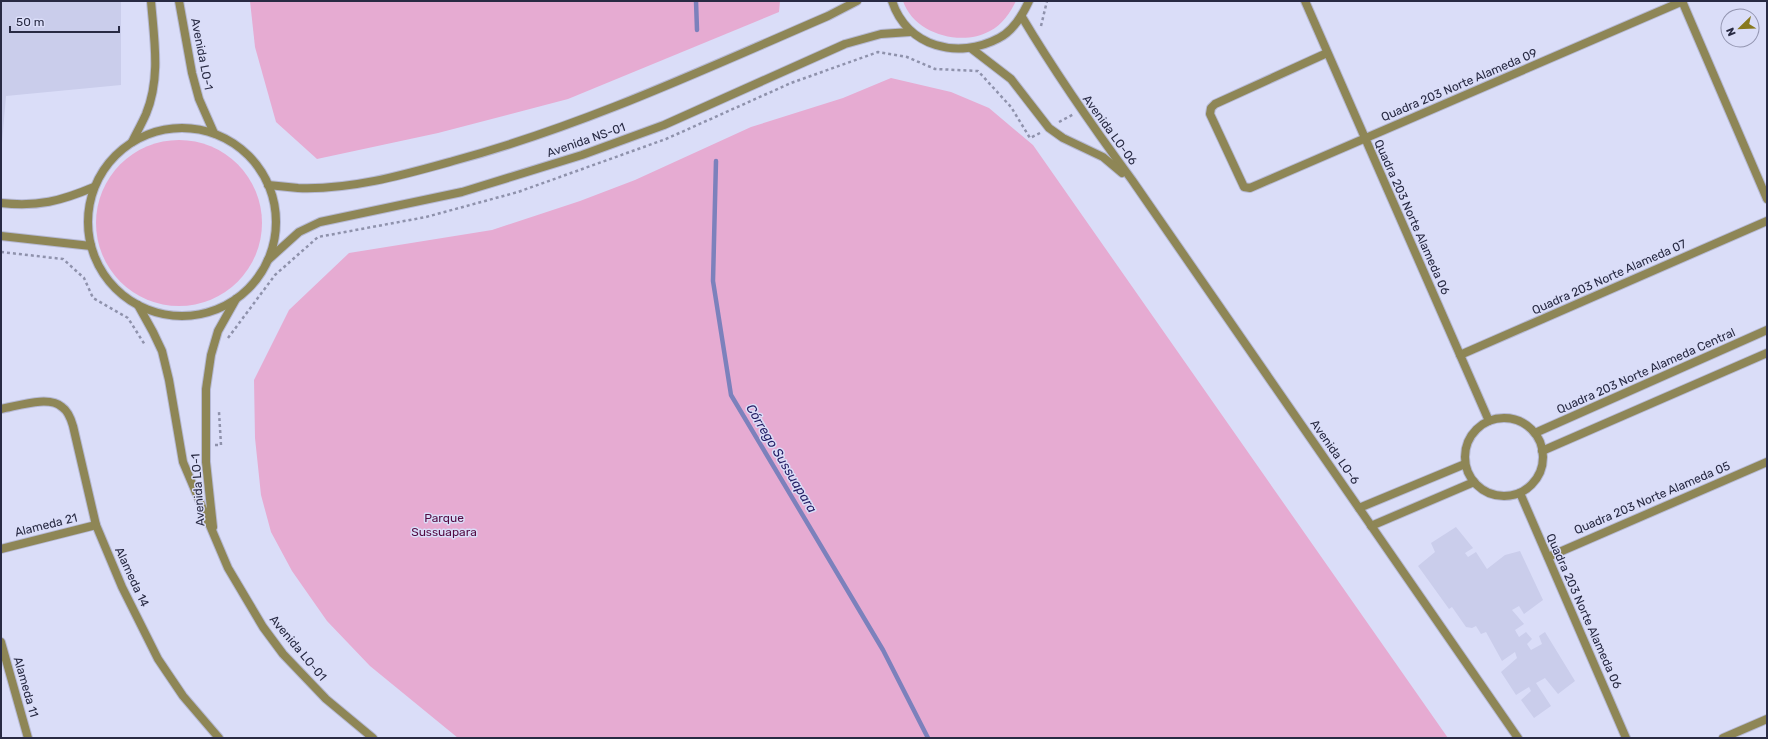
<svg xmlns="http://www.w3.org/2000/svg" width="1768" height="739" font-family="Rubik,sans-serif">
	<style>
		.built { fill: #cacdeb }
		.green { fill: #e6abd2 }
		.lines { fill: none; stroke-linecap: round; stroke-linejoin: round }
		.stream { stroke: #7c81bc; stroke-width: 4.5 }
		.minor-casing { stroke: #b6b9d4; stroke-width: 10 }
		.tertiary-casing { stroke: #b6b9d4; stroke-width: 10 }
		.path { stroke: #8f92ac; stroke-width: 2.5; stroke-dasharray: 3 3; stroke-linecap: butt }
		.minor { stroke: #8e8656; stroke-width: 8 }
		.tertiary { stroke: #8e8656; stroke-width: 8 }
		.labels { text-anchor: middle; stroke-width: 3; stroke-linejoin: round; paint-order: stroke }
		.street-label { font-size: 12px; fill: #282a43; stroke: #daddf8 }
		.park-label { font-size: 12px; fill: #530a42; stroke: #daddf8 }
		.water-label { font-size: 13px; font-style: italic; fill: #241d64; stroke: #daddf8 }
	</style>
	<rect width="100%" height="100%" fill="#daddf8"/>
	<g class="built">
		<path d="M1 1H121V85L6 96 1 155Z"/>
		<path d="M1456 527 1473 548 1465 553 1468 557 1476 552 1487 569 1505 555 1520 551 1543 600 1524 614 1519 606 1512 610 1524 624 1515 630 1519 637 1526 632 1532 639 1527 644 1531 650 1542 644 1539 636 1545 632 1575 681 1558 694 1545 678 1536 683 1551 706 1534 718 1521 700 1531 691 1529 687 1516 695 1501 672 1517 658 1515 652 1502 661 1486 632 1481 634 1476 626 1472 628 1466 627 1452 607 1449 609 1418 566 1435 552 1431 543Z"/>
	</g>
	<g class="green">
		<path d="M250 1H780L779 12 568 99 438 133 317 159 276 122 255 47Z"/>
		<path d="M903 1H1016C1010 13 1002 25 990 31 961 47 914 34 903 1Z"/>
		<path d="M891 78 951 92 989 108 1033 145 1448 738H458L370 666 327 621 292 571 271 532 261 495 255 438 254 380 289 310 349 253 492 230 580 201 635 180 751 127 843 98Z"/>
		<circle cx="179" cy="223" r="83"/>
	</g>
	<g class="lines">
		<g class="stream">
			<path d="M696 1 697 30"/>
			<path d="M716 161 713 281 731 395 883 650 928 738"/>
		</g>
		<defs>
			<g id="minor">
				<path d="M1305 1 1489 421"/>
				<path d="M1682 1 1767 199"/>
				<path d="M1327 53 1215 104 1211 108 1210 114 1244 187 1250 188 1683 1"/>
				<path d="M1460 355 1767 221"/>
				<path d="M1 409C18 406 49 395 62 407 68 411 71 419 73 426L96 525 122 587 158 659 183 696 219 738"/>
				<circle cx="1504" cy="457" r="39"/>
				<path d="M1535 433 1767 330"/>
				<path d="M1542 451 1767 353"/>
				<path d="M1520 493 1626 738"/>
				<path d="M1359 508 1465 464"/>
				<path d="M1371 526 1474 482"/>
				<path d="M1 549 96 525"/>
				<path d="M1548 557 1767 462"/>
				<path d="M1 642 28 738"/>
				<path d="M1723 738 1767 719"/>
			</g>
			<g id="tertiary">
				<path d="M179 1 192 73 199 99 214 133"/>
				<path d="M892 1C907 47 958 60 999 38 1013 31 1023 14 1029 1"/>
				<path d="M1022 17C1056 74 1093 127 1132 180L1518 738"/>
				<path d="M972 49 1011 79 1049 128 1063 138 1103 157 1122 173"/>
				<circle cx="182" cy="222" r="94"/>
				<path d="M132 142C137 132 142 123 146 114 161 78 154 39 151 1"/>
				<path d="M268 185C278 186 288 187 298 188 351 190 403 175 453 161 583 126 705 69 828 16L857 1"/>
				<path d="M1 203C38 207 61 201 94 187"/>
				<path d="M1 236 91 246"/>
				<path d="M268 260 299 232 320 222 462 192 582 155 664 125 845 44 881 34 910 32"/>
				<path d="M138 305 153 332 162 351 169 380 183 462 228 568 263 627 283 654 326 699 373 738"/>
				<path d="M213 527 206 462V389L211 355 218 331 236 299"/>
			</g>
		</defs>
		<use href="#minor" class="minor-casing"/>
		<use href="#tertiary" class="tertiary-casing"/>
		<g class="path">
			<path d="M1041 26 1047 1"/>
			<path d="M1059 122 1074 114"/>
			<path d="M1 252 63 259 84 278 93 298 128 318 145 345"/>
			<path d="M228 338 275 275 318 237 426 217 518 192 666 139 791 83 878 52 907 57 935 69 978 71 1011 107 1030 138 1040 133"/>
			<path d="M215 445H221L219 412"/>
		</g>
		<use href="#minor" class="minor"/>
		<use href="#tertiary" class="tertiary"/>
	</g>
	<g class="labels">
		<g class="street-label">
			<text transform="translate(202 54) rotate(79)" y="4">Avenida LO-1</text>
			<text transform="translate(1459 85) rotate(-23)" y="4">Quadra 203 Norte Alameda 09</text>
			<text transform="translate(1110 130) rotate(54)" y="4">Avenida LO-06</text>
			<text transform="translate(586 140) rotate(-19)" y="4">Avenida NS-01</text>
			<text transform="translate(1412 217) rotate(66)" y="4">Quadra 203 Norte Alameda 06</text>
			<text transform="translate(1609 277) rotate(-24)" y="4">Quadra 203 Norte Alameda 07</text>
			<text transform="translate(1646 371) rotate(-24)" y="4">Quadra 203 Norte Alameda Central</text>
			<text transform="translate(1335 452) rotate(55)" y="4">Avenida LO-6</text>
			<text transform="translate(198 490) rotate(-94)" y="4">Avenida LO-1</text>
			<text transform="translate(1652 498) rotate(-23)" y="4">Quadra 203 Norte Alameda 05</text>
			<text transform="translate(46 525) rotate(-14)" y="4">Alameda 21</text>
			<text transform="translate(132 577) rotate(65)" y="4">Alameda 14</text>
			<text transform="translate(1584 611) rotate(66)" y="4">Quadra 203 Norte Alameda 06</text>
			<text transform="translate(298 648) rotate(50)" y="4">Avenida LO-01</text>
			<text transform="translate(26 687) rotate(74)" y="4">Alameda 11</text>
		</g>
		<g class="park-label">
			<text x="444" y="522">Parque<tspan x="444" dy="14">Sussuapara</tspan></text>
		</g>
		<g class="water-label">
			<text transform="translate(782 458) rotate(59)" y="5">Córrego Sussuapara</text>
		</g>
	</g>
	<rect width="1768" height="739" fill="none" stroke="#282a43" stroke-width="4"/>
	<g transform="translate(1740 28) rotate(247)"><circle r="19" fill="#daddf8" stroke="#9395b0"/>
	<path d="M0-3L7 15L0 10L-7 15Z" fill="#88791e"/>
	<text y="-6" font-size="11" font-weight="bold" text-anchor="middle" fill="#282a43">N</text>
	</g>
	<path d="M10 26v6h109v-6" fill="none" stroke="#282a43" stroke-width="2"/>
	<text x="16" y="26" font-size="12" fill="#282a43" stroke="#daddf8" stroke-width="3" paint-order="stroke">50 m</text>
</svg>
